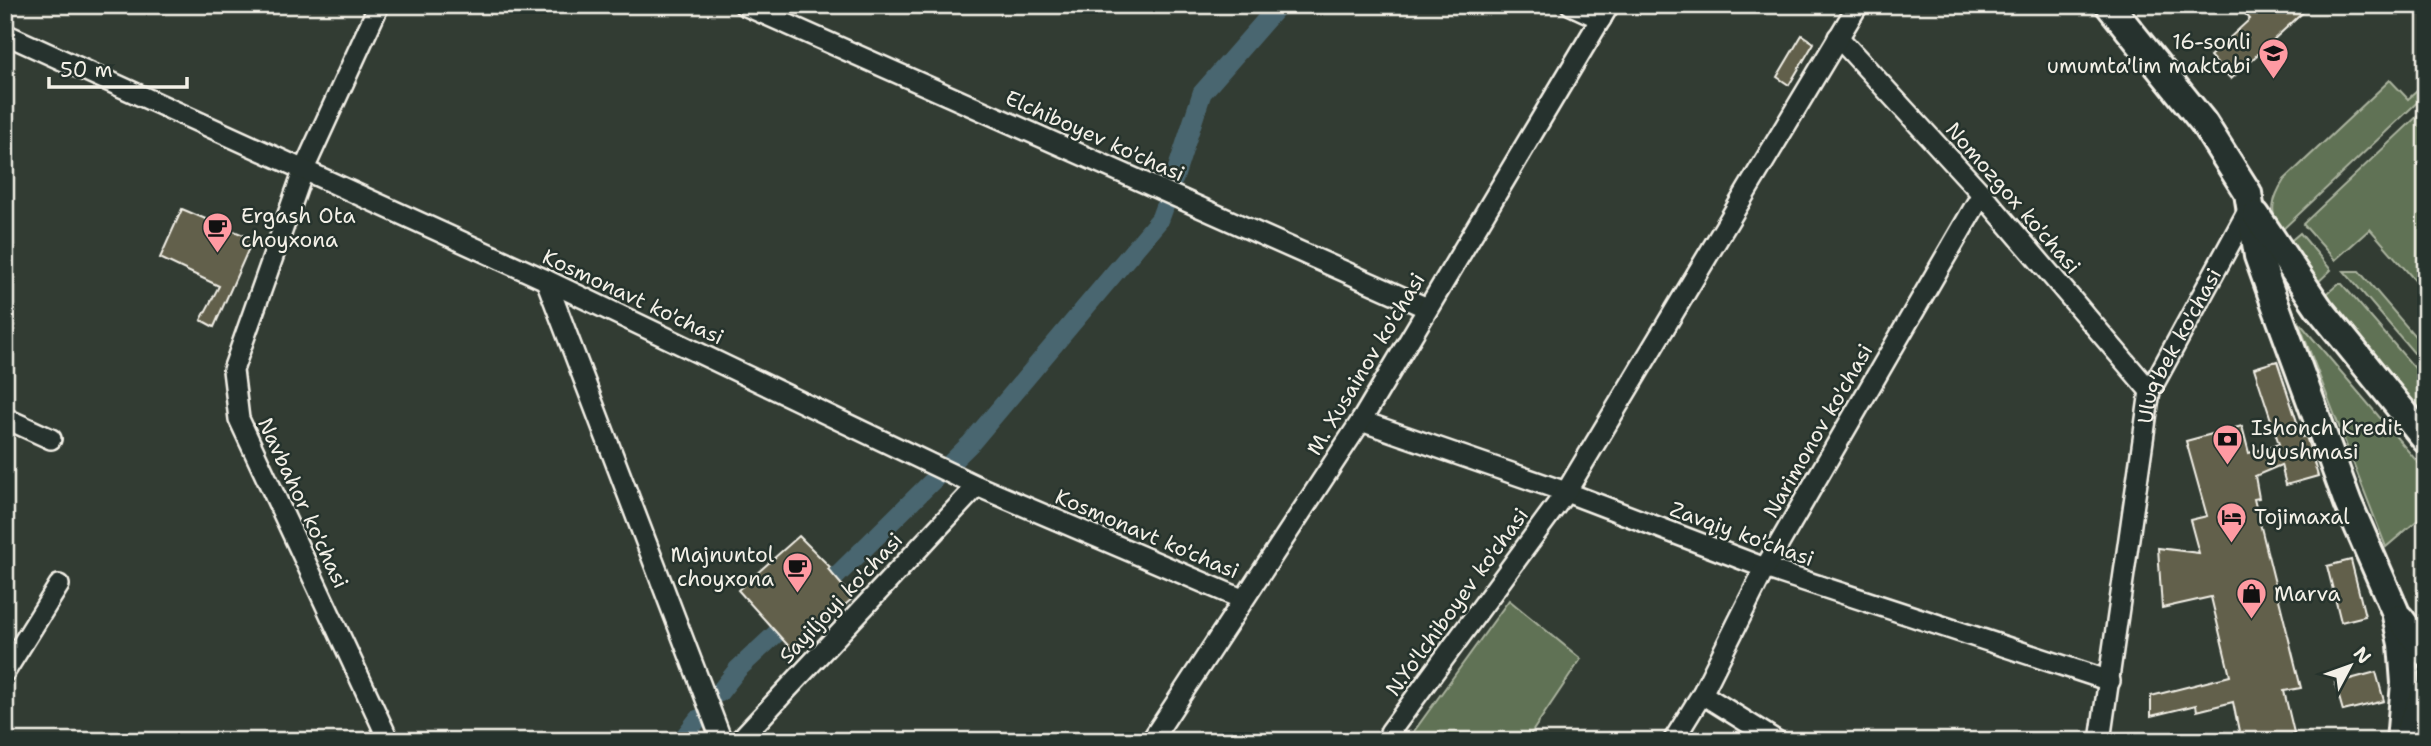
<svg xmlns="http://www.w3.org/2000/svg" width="2431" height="746" font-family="'Shantell Sans',sans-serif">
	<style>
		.green { fill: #607254; stroke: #aab29e; stroke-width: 2 }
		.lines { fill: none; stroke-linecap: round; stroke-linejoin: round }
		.canal { stroke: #4a6670; stroke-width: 19 }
		.building { fill: #62614c; stroke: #f4f1e8; stroke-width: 2 }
		.minor-casing { stroke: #f4f1e8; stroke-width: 24 }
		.secondary-casing { stroke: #f4f1e8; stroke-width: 32 }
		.primary-casing { stroke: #f4f1e8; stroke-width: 35 }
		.minor { stroke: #26332d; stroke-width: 19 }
		.secondary { stroke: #26332d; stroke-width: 26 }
		.primary { stroke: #26332d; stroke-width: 30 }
		.labels { text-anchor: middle; stroke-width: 5; stroke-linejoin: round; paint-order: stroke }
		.poi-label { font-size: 21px; fill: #f4f1e8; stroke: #26332d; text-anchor: start }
		.street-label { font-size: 21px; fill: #f4f1e8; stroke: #26332d }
	</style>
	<rect width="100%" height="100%" fill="#323c33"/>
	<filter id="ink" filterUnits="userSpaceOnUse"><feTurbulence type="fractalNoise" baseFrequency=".0143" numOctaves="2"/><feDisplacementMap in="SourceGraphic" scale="14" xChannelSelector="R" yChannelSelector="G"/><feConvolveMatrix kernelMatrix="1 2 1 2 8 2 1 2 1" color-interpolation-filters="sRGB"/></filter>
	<g filter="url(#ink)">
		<g class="green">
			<path d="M2390 80 2408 99 2426 83V94L2280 232C2269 212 2272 199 2284 180Z"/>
			<path d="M2426 108V293L2370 229 2335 260 2303 224Z"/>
			<path d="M2300 233 2331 270 2313 287 2287 244Z"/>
			<path d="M2344 271H2359L2426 349V367Z"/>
			<path d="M2338 284H2342L2426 381V423L2322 298Z"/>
			<path d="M2298 321 2426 472V513L2386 547Z"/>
			<path d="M1509 600 1581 659 1526 741H1407Z"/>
		</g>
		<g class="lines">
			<g class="canal">
				<path d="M1174 179 1202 93 1279 5"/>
				<path d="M816 596 971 443 1160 219 1164 208"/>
				<path d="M719 693 738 669 794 617"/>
				<path d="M681 741 698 719"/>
			</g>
		</g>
		<g class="building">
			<path d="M2237 5H2311L2231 79 2210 56 2250 19Z"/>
			<path d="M1802 35 1814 43 1789 85 1777 77Z"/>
			<path d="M182 209 253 239 214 327 201 320 219 286 160 258Z"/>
			<path d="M2277 361 2302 437 2306 436 2318 476 2286 485 2281 465 2255 476 2259 498 2254 499 2301 688 2284 691 2296 741H2241L2233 702 2197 711 2196 705 2151 716V696L2230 676 2211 597 2162 608 2158 548 2199 553 2190 520 2207 516 2186 441 2242 426 2249 453 2279 444 2254 368Z"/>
			<path d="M799 536 830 567 828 569 853 598 793 651 738 590Z"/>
			<path d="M2351 560 2365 616 2341 622 2327 566Z"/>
			<path d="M2376 672 2384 701 2343 711 2335 683Z"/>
		</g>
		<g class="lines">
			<defs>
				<g id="minor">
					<path d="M379 5 304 169 233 370 239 419 389 741"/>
					<path d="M744 5 1427 308"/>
					<path d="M1571 5 1601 19"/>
					<path d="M5 34 546 280 977 486 1242 599"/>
					<path d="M1838 37 1982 194 2150 391"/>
					<path d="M546 280 722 741"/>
					<path d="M5 418 51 439"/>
					<path d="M1361 421 1566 492 1765 568 2110 681"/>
					<path d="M5 672 59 585"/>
					<path d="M1702 694 1777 741"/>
					<path d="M739 741 977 486"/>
					<path d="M1151 741 1361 421 1609 5"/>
					<path d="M1390 741V732L1566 492 1858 5"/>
					<path d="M1673 741 1702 694 1765 568 1982 194"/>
					<path id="s1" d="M2100 741 2150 391 2250 207"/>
				</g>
				<g id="secondary">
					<path d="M2109 5 2203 122 2248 193 2258 256 2274 301 2348 503 2395 611 2402 644 2405 683 2400 741"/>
					<path d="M2256 215 2319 308 2426 440"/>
					<path d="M2400 618 2426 653"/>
				</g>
				<path id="primary" d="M2407 741 2426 696"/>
			</defs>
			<use href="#minor" class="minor-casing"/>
			<use href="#secondary" class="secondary-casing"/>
			<use href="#primary" class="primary-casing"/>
			<use href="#minor" class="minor"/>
			<use href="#secondary" class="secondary"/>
			<use href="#primary" class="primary"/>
		</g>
	</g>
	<defs>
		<symbol id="school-pin" viewBox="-11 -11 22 30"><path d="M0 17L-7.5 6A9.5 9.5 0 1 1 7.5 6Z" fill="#ff9aa2" stroke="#26332d"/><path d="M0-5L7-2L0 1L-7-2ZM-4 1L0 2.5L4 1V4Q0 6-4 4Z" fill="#111"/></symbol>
		<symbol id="cafe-pin" viewBox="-11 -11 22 30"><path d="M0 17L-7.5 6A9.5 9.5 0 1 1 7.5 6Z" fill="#ff9aa2" stroke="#26332d"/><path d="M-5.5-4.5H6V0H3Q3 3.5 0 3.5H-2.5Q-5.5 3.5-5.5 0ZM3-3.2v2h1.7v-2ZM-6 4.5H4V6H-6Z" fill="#111"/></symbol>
		<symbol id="bank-pin" viewBox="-11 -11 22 30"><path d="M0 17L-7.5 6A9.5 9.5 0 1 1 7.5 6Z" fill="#ff9aa2" stroke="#26332d"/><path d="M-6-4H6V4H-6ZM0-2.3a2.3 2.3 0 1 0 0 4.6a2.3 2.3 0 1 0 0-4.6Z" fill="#111"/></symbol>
		<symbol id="hotel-pin" viewBox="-11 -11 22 30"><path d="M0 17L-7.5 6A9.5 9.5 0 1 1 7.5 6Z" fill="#ff9aa2" stroke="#26332d"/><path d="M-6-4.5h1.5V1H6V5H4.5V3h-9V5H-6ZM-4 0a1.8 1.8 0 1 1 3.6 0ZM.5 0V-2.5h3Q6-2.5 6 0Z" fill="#111"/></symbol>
		<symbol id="shop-pin" viewBox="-11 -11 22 30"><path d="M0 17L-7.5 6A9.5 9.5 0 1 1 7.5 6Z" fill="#ff9aa2" stroke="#26332d"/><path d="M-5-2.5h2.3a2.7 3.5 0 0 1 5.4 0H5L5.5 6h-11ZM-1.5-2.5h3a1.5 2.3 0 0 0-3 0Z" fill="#111"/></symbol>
	</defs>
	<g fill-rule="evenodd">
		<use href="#school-pin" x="2256" y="36" width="35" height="47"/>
		<use href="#cafe-pin" x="200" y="210" width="35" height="47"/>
		<use href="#bank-pin" x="2210" y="422" width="35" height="47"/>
		<use href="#hotel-pin" x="2214" y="500" width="35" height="47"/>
		<use href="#cafe-pin" x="780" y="550" width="35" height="47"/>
		<use href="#shop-pin" x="2234" y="576" width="35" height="47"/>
	</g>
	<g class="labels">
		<g class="poi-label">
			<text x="2251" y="49" text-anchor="end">16-sonli<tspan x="2251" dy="24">umumta'lim maktabi</tspan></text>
			<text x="241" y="223">Ergash Ota<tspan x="241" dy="24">choyxona</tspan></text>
			<text x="2251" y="435">Ishonch Kredit<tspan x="2251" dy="24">Uyushmasi</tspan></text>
			<text x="2254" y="524">Tojimaxal</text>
			<text x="774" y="562" text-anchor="end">Majnuntol<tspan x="774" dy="24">choyxona</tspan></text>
			<text x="2274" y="601">Marva</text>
		</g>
		<g class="street-label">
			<text transform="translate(1095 136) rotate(24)" y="7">Elchiboyev ko'chasi</text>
			<text transform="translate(2013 198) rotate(49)" y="7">Nomozgox ko'chasi</text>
			<text transform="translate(633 297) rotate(25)" y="7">Kosmonavt ko'chasi</text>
			<text dy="7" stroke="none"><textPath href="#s1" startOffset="406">Ulug'bek ko'chasi</textPath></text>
			<text transform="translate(1366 364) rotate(-59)" y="7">M. Xusainov ko'chasi</text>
			<text transform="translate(1818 431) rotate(-60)" y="7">Narimonov ko'chasi</text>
			<text transform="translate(303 503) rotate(65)" y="7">Navbahor ko'chasi</text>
			<text transform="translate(1147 534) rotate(23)" y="7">Kosmonavt ko'chasi</text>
			<text transform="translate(1742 534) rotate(20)" y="7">Zavqiy ko'chasi</text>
			<text transform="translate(841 598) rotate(-47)" y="7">Sayiljoyi ko'chasi</text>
			<text transform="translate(1457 602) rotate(-54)" y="7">N.Yo'lchiboyev ko'chasi</text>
		</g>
	</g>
	<rect width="2431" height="746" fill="none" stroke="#26332d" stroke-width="28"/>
	<rect x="14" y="14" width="2403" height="718" fill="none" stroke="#f4f1e8" stroke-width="2.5" filter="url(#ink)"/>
	<g transform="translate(2350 666) rotate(49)" stroke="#26332d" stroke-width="5" paint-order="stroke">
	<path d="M0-5L12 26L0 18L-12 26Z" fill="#f4f1e8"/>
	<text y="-10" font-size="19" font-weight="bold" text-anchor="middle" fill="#f4f1e8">N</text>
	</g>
	<path d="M49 77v10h138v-10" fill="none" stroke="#f4f1e8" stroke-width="3.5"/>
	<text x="60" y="77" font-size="21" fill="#f4f1e8" stroke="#26332d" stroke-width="5" paint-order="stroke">50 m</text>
</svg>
